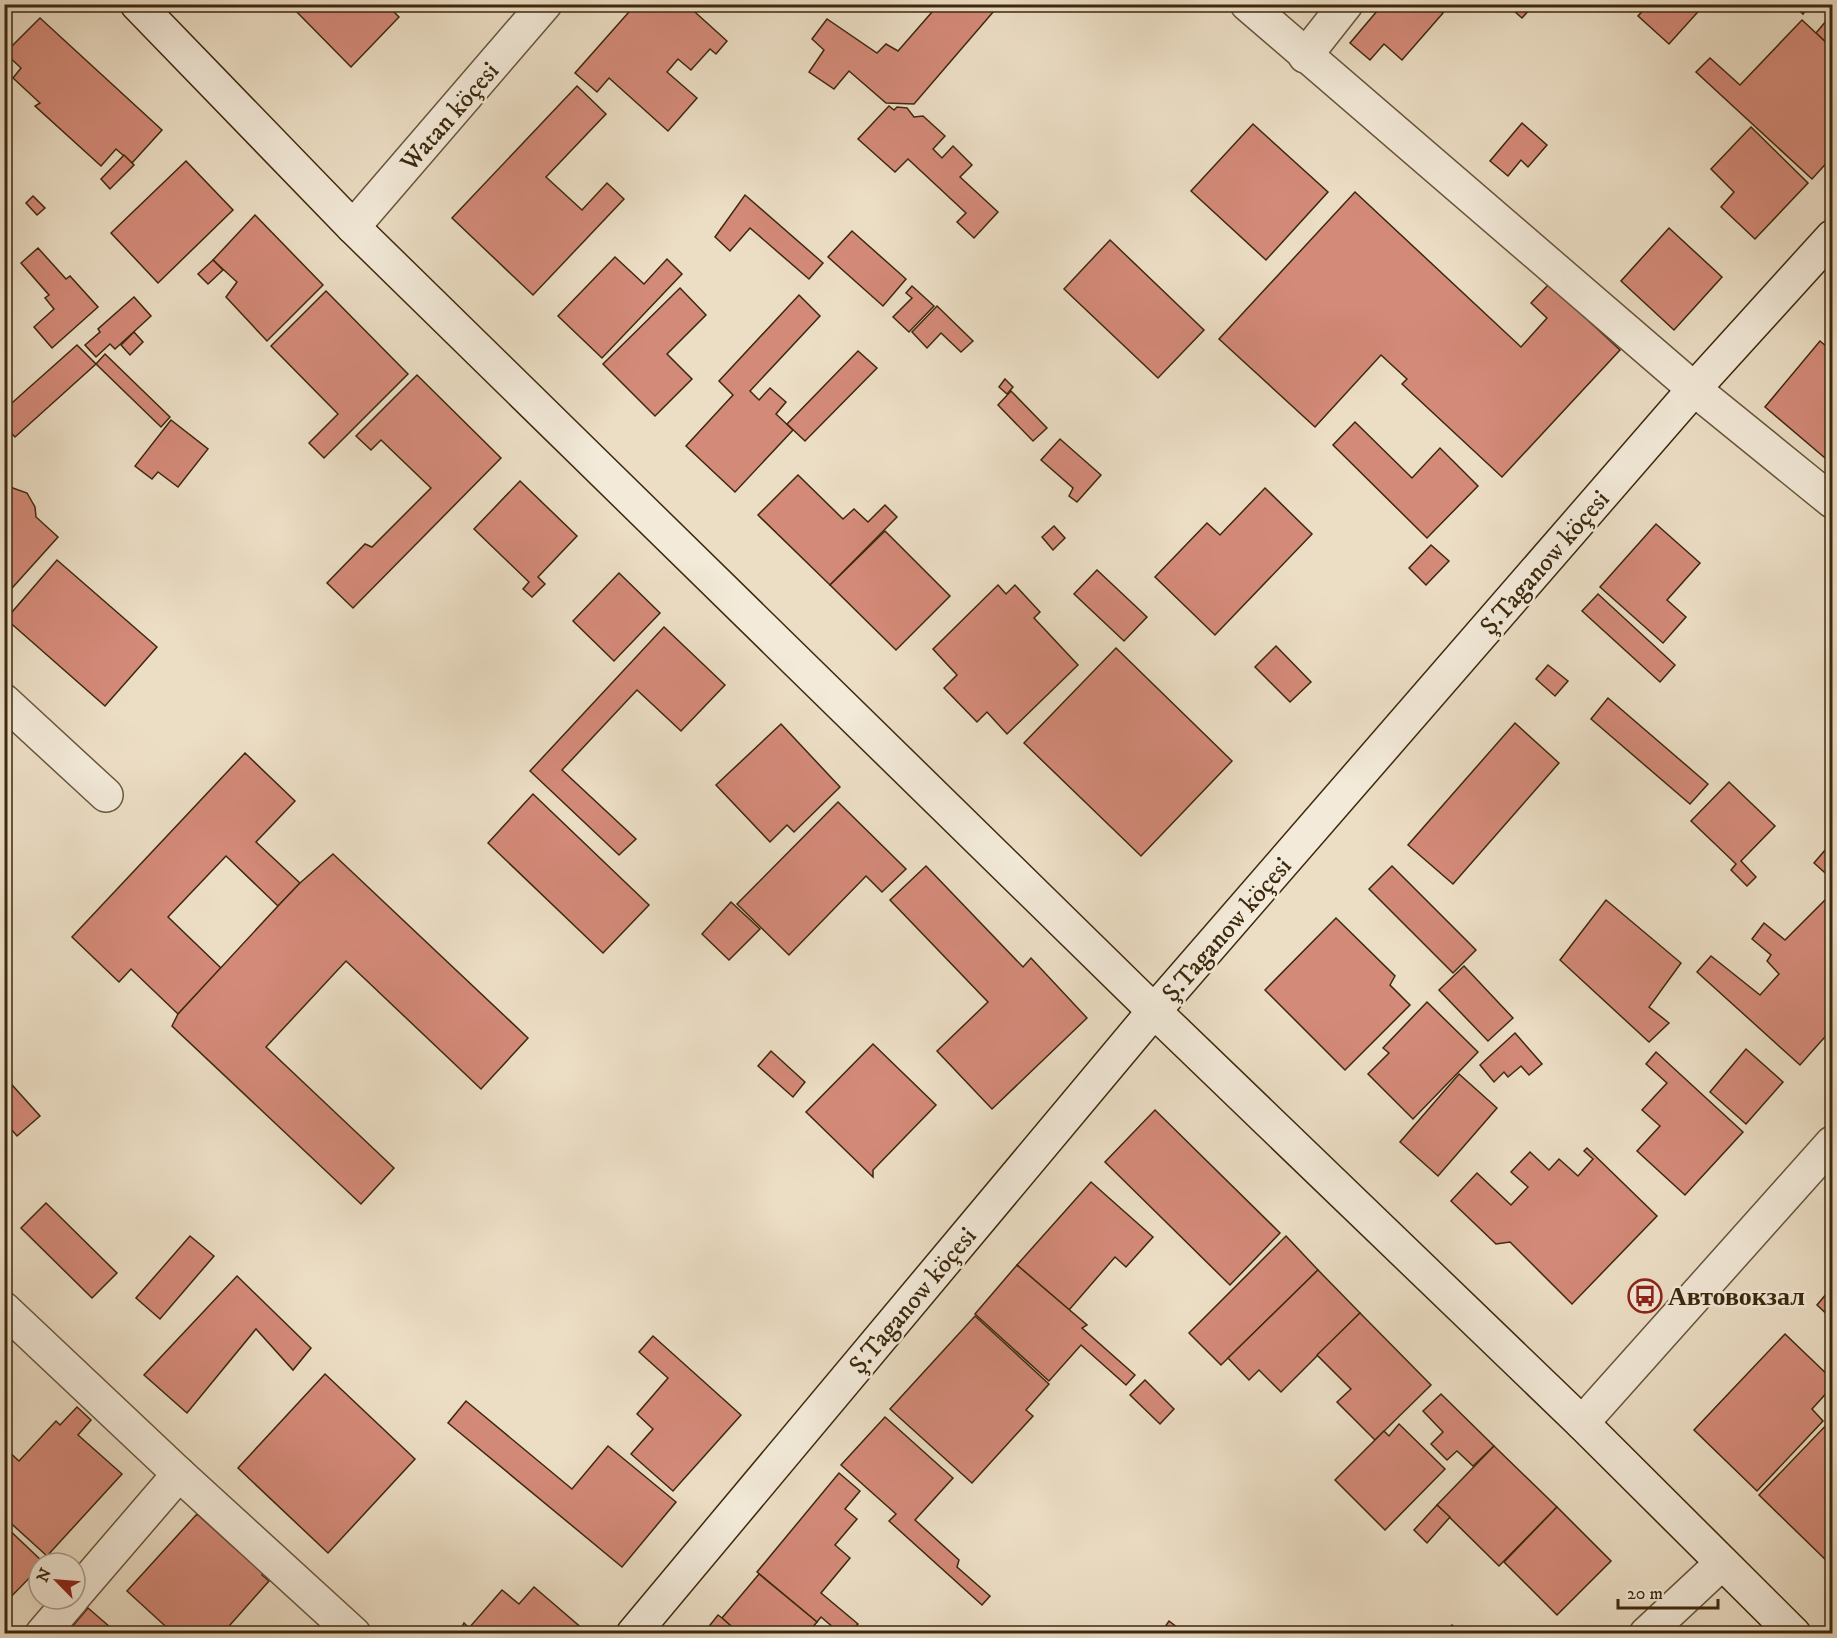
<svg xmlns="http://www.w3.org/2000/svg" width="1837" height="1638" font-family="'IM FELL DW Pica',serif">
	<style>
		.building { fill: #d48a79; stroke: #3c290e; stroke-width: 1.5 }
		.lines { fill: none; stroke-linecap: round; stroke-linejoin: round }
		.street-casing { stroke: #68563c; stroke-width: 36 }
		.secondary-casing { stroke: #3c290e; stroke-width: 36 }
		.street { stroke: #f3ead9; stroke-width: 33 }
		.secondary { stroke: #f3ead9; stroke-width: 33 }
		.labels { text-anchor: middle; stroke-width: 5; stroke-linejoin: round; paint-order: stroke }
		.street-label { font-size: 26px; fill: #3c290e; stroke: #f3ead9 }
		.poi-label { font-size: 26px; font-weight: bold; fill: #3c290e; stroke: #f3ead9; text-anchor: start }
	</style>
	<rect width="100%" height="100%" fill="#ecdec5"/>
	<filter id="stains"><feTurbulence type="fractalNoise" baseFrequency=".00333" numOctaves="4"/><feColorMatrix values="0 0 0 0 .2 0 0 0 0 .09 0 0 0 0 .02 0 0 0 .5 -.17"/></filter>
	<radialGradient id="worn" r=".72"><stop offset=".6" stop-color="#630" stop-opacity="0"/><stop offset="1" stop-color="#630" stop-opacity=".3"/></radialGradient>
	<g class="building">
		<path d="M289 4H386L399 17 351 67Z"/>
		<path d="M636 4H686L727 41 716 54 710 49 691 70 678 59 667 72 697 98 668 131 609 78 597 92 575 73Z"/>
		<path d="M939 4H1000L914 104 886 103 849 71 834 89 809 72 824 50 812 39 827 19 877 53 886 44 898 51Z"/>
		<path d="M1383 4H1433L1443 13 1402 60 1384 44 1370 60 1350 43Z"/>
		<path d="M1506 4H1526L1530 9 1522 18Z"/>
		<path d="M1649 4H1705L1669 44 1638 16Z"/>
		<path d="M1792 4H1810L1803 14Z"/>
		<path d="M1832 14V48L1816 33Z"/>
		<path d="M40 18 162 130 132 163 116 149 101 166 35 106 40 103 13 78 21 68 5 53Z"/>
		<path d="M1802 20 1832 48V157L1812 179 1696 72 1710 58 1740 85Z"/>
		<path d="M577 86 606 114 546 177 582 210 607 183 624 199 533 295 452 218Z"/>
		<path d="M889 106 894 110 897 107 907 108 914 117 923 116 945 136 933 149 942 158 953 146 972 165 960 177 998 212 974 238 957 222 966 213 908 159 895 172 858 139Z"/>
		<path d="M1522 123 1547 145 1528 167 1521 160 1508 176 1490 161Z"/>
		<path d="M1253 124 1328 192 1266 260 1191 191Z"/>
		<path d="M1751 127 1808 183 1755 239 1721 207 1734 192 1711 169Z"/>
		<path d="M124 155 134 165 110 189 101 179Z"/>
		<path d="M186 161 233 210 158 283 111 233Z"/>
		<path d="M1355 192 1521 347 1547 318 1531 303 1549 284 1620 350 1502 477 1402 384 1407 379 1381 355 1315 427 1219 339Z"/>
		<path d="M745 195 823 263 809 279 750 228 730 251 715 237Z"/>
		<path d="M33 196 45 208 37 215 26 203Z"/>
		<path d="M255 215 323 285 267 341 226 297 237 282 213 260Z"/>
		<path d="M1669 228 1722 277 1674 330 1621 281Z"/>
		<path d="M852 231 906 279 883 306 828 257Z"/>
		<path d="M1110 240 1204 330 1158 378 1064 289Z"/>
		<path d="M38 248 66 279 70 276 98 307 52 348 34 327 54 309 45 298 49 295 21 263Z"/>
		<path d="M615 257 644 284 667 259 682 274 602 358 558 316Z"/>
		<path d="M213 260 223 270 208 284 198 274Z"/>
		<path d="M912 286 934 306 909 332 893 317 912 298 906 293Z"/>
		<path d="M680 288 706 315 667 354 692 379 655 416 603 364Z"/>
		<path d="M326 291 408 374 324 458 309 443 338 414 271 346Z"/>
		<path d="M799 295 820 316 750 391 759 400 770 388 786 402 776 414 793 430 735 492 686 446 733 395 719 381Z"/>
		<path d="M134 297 151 316 115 349 110 344 96 357 85 345 100 332 98 329Z"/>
		<path d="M937 306 973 341 961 352 941 333 927 348 912 332Z"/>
		<path d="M134 332 143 342 130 355 121 345Z"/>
		<path d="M1820 341 1832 351V464L1765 407Z"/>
		<path d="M77 345 96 364 15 437 4 426V410Z"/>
		<path d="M858 351 877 368 805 441 787 424Z"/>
		<path d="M105 354 170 417 161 427 96 364Z"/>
		<path d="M417 375 501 458 353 608 327 583 365 544 372 547 431 488 381 440 371 450 356 436Z"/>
		<path d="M1005 379 1013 387 1007 394 999 387Z"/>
		<path d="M1011 391 1047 428 1033 441 998 405Z"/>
		<path d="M171 420 208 449 178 487 158 472 152 479 135 466Z"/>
		<path d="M1355 422 1412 478 1440 448 1478 486 1427 538 1333 445Z"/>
		<path d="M1060 439 1101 475 1077 502 1069 496 1073 488 1041 460Z"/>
		<path d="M798 475 843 519 854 509 868 522 885 505 897 517 830 585 758 515Z"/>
		<path d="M520 481 577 536 538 577 545 584 532 597 523 589 529 582 474 529Z"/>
		<path d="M4 483 10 487 27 493 35 507 36 517 58 537 4 597Z"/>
		<path d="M1265 488 1312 534 1215 635 1155 577 1207 523 1220 535Z"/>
		<path d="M1656 524 1700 563 1667 600 1686 617 1663 643 1600 587Z"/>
		<path d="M1054 526 1065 538 1053 550 1042 537Z"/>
		<path d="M885 531 950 596 896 650 830 585Z"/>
		<path d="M1431 545 1449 561 1426 585 1409 568Z"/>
		<path d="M57 560 157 647 105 706 6 619Z"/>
		<path d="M1097 570 1147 617 1124 641 1074 594Z"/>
		<path d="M619 573 660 613 614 661 573 621Z"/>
		<path d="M998 585 1006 594 1015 585 1040 612 1034 618 1078 665 1007 734 987 712 977 722 944 688 957 675 933 649Z"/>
		<path d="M1598 594 1675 665 1660 682 1582 611Z"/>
		<path d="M664 627 725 685 681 731 637 690 562 770 636 839 619 855 530 771Z"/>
		<path d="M1276 646 1311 682 1290 702 1255 667Z"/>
		<path d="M1116 648 1232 761 1141 856 1024 743Z"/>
		<path d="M1548 665 1568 681 1555 696 1536 679Z"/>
		<path d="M1608 698 1708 784 1690 804 1591 719Z"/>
		<path d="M1515 723 1559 763 1453 884 1408 845Z"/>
		<path d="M781 724 840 787 794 832 787 825 770 842 716 785Z"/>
		<path d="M245 753 295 801 256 842 300 883 278 906 226 856 168 917 221 968 178 1014 131 969 119 982 72 937Z"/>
		<path d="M1729 782 1775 826 1741 861 1756 877 1747 886 1731 870 1736 864 1691 821Z"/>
		<path d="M533 794 649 905 603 953 488 843Z"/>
		<path d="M838 802 906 869 882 892 866 876 789 955 737 904Z"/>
		<path d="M1832 842V879L1814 863Z"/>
		<path d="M333 854 528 1038 481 1089 346 961 266 1047 394 1168 361 1204 172 1026 178 1014 278 906 300 883Z"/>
		<path d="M926 866 1023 967 1031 958 1087 1018 992 1109 937 1051 988 1002 890 900Z"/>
		<path d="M1392 866 1476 950 1453 973 1369 889Z"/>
		<path d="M1832 893V1029L1800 1065 1697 972 1711 956 1760 995 1779 974 1767 961 1771 955 1752 939 1764 923 1785 940Z"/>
		<path d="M1606 900 1681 963 1649 1007 1669 1023 1649 1042 1560 960Z"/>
		<path d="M731 902 760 929 729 960 702 934Z"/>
		<path d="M1336 918 1395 976 1390 985 1410 1005 1345 1070 1265 990Z"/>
		<path d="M1464 966 1513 1018 1488 1041 1439 990Z"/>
		<path d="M1427 1002 1478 1052 1413 1119 1368 1074 1389 1053 1383 1048Z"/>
		<path d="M1515 1033 1542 1064 1529 1075 1521 1066 1508 1077 1504 1072 1494 1082 1480 1065Z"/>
		<path d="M873 1044 936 1105 873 1170V1177L806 1112Z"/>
		<path d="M1746 1049 1783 1082 1746 1124 1710 1092Z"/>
		<path d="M771 1051 805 1082 793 1097 758 1066Z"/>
		<path d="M1656 1052 1743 1132 1685 1195 1637 1151 1660 1126 1642 1110 1667 1083 1646 1064Z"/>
		<path d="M1459 1074 1497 1108 1438 1176 1400 1142Z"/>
		<path d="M4 1076 40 1116 17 1136 4 1121Z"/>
		<path d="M1155 1110 1280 1233 1230 1285 1105 1162Z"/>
		<path d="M1587 1148 1657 1216 1572 1304 1510 1242 1496 1244 1451 1201 1477 1173 1511 1205 1528 1187 1511 1172 1530 1152 1549 1170 1559 1159 1578 1176 1593 1159 1584 1151Z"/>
		<path d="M1091 1182 1153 1237 1126 1267 1115 1257 1069 1310 1017 1265Z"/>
		<path d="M46 1203 117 1273 92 1298 21 1228Z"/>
		<path d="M190 1236 214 1256 160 1319 136 1298Z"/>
		<path d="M1286 1236 1318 1270 1221 1365 1189 1333Z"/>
		<path d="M1017 1265 1087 1325 1082 1328 1135 1375 1126 1385 1081 1345 1049 1381 975 1314Z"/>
		<path d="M1318 1270 1360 1313 1281 1392 1259 1370 1249 1380 1228 1358Z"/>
		<path d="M237 1276 311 1348 293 1370 256 1329 187 1413 144 1375Z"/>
		<path d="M1832 1287V1319L1817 1305Z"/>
		<path d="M1360 1313 1431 1385 1375 1440 1337 1402 1351 1389 1317 1355Z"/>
		<path d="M975 1316 1049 1384 1026 1410 1033 1416 972 1483 890 1409Z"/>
		<path d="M1785 1334 1832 1379V1387L1812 1409 1823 1421 1757 1491 1694 1430Z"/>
		<path d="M653 1336 741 1415 673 1491 631 1454 653 1429 637 1414 668 1378 639 1352Z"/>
		<path d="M325 1374 415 1459 328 1553 238 1468Z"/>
		<path d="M1145 1380 1174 1409 1160 1424 1130 1395Z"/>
		<path d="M1441 1394 1494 1446 1473 1466 1457 1451 1447 1460 1431 1444 1443 1432 1423 1411Z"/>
		<path d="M466 1401 572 1489 608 1446 676 1502 622 1567 448 1423Z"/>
		<path d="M77 1407 91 1420 78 1435 122 1474 47 1556 4 1517V1455L8 1451 19 1461 56 1421 60 1425Z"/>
		<path d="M885 1417 953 1478 915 1520 959 1560 957 1567 990 1596 982 1605 889 1521 896 1514 841 1465Z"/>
		<path d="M1832 1419V1566L1759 1495Z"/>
		<path d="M1399 1424 1445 1469 1385 1530 1335 1480 1384 1431 1389 1436Z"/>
		<path d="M1494 1446 1557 1507 1499 1566 1437 1505Z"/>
		<path d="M839 1473 860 1491 845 1509 857 1519 835 1545 850 1558 821 1593 858 1624 854 1628 860 1634H841L821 1617 817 1622 757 1572Z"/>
		<path d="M1437 1505 1450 1517 1427 1543 1414 1530Z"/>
		<path d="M1557 1507 1611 1561 1557 1615 1504 1562Z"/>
		<path d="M197 1514 239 1552 247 1542 272 1564 262 1575 269 1581 222 1634H174L127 1591Z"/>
		<path d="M4 1525 44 1563H39V1568L4 1604Z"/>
		<path d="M759 1574 817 1622 807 1634H740L722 1618Z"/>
		<path d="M534 1587 584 1630 582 1634H458L464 1623 469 1628 502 1590 519 1604Z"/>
		<path d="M88 1608 118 1634H66Z"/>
		<path d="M718 1615 722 1618 740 1634H703Z"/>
		<path d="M1169 1621 1186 1634H1160Z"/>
		<path d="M1452 1625 1460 1634H1443Z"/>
	</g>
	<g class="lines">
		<defs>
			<g id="street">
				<path d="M1247 4 1694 389 1832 501"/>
				<path d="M1305 56 1346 4"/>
				<path d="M353 227 545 4"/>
				<path d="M4 701 106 795"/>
				<path d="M4 1309 179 1474 354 1634"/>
				<path d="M1582 1423 1832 1143"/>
				<path d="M75 1595 179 1474"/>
				<path d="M42 1634 72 1599"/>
				<path d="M1646 1634 1722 1563"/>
			</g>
			<g id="secondary">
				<path d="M137 4 353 227 1154 1011 1582 1423 1794 1634"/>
				<path d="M633 1634 1154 1011 1694 389 1832 237"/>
			</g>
		</defs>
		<use href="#street" class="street-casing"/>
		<use href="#secondary" class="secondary-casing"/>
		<use href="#street" class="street"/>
		<use href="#secondary" class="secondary"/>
	</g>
	<defs>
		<symbol id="bus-ring" viewBox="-11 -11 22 22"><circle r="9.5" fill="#f3ead9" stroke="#8f2418" stroke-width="1.5"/><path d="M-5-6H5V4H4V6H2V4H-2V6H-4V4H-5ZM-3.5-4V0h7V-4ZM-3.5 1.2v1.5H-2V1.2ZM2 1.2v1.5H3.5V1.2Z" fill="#8f2418"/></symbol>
	</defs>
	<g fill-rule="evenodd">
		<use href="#bus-ring" x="1626" y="1277" width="38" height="38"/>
	</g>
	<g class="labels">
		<g class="street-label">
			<text transform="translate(449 116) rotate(-49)" y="9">Watan köçesi</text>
			<text transform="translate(1544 562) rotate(-49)" y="9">Ş.Taganow köçesi</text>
			<text transform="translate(1226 929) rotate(-49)" y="9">Ş.Taganow köçesi</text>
			<text transform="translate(912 1300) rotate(-50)" y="9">Ş.Taganow köçesi</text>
		</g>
		<g class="poi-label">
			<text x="1668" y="1305">Автовокзал</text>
		</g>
	</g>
	<rect width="1837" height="1638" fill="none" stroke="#ecdec5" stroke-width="24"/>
	<rect x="6" y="6" width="1825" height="1626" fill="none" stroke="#3c290e" stroke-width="3"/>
	<rect x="12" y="12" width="1813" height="1614" fill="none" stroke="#3c290e" stroke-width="1.5"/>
	<g transform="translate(57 1581) rotate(295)"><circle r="28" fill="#f3ead9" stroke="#aa9d88" stroke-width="1.5"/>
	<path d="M0-4.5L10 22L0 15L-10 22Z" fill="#8f2418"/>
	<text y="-9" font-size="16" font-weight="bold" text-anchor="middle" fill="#3c290e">N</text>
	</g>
	<path d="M1618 1599v9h100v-9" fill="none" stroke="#3c290e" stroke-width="3"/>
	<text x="1627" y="1599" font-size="18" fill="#3c290e" stroke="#f3ead9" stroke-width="4.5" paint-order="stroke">20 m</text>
	<rect width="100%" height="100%" filter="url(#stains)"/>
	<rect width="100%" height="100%" fill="url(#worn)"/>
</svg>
